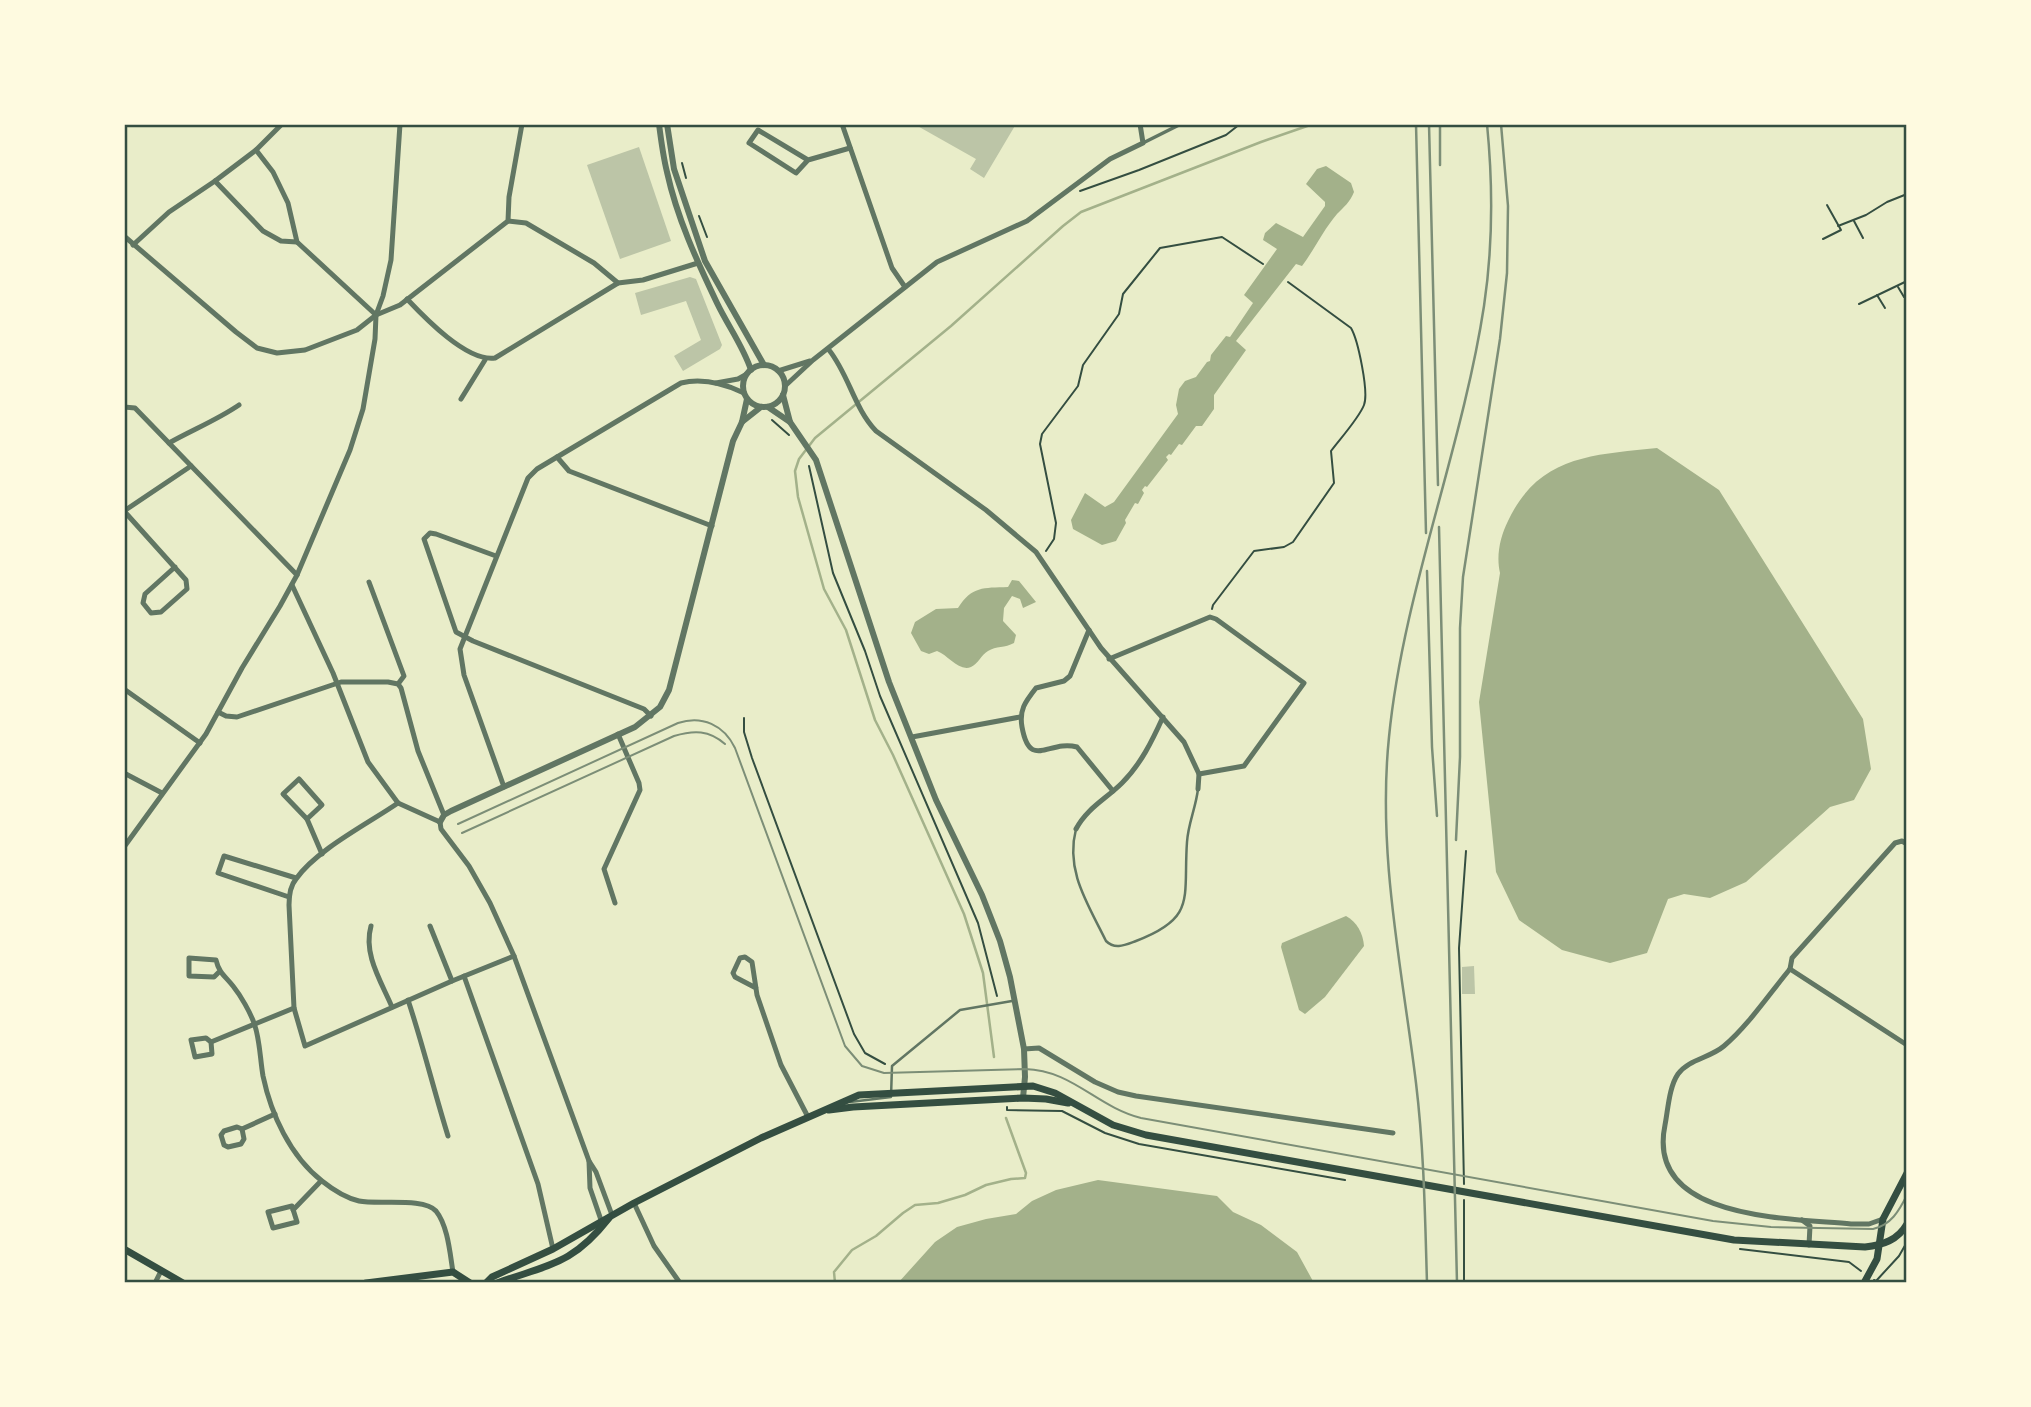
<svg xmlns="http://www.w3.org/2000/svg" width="2031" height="1407" font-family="Signika,sans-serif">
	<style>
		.water { fill: #a3b18a }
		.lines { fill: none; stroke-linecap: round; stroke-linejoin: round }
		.stream { stroke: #a3b18a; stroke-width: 2.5 }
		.building { fill: #bcc5a7 }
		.path { stroke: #344e41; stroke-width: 2 }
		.service { stroke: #617663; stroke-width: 2.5 }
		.pedestrian { stroke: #617663; stroke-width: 3.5 }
		.minor { stroke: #617663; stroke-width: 5 }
		.tertiary { stroke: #617663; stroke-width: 6 }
		.secondary { stroke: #344e41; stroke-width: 7 }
		.tram { stroke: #7c8e77; stroke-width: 2 }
		.rail { stroke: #7c8e77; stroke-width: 2.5 }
		.neatline { fill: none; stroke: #344e41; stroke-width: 2.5 }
	</style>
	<rect width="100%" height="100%" fill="#e9edc9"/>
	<g class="water">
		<path d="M1326 166 1351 183 1354 192C1350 202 1344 207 1337 214 1324 229 1314 250 1302 266L1296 264 1236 341 1246 350 1214 395V409L1202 426H1196L1182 445 1179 444 1171 455 1169 454 1166 457 1168 460 1147 487 1145 486 1142 490 1144 493 1138 504 1135 503 1125 520 1126 523 1116 541 1102 545 1073 529 1071 520 1085 493 1105 507 1114 502 1178 414 1176 405 1179 389 1185 381 1196 377 1207 362 1210 361 1211 355 1226 336 1230 337 1253 303 1244 295 1277 249 1263 240 1265 233 1276 223 1303 237 1325 206V202L1306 184 1317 169Z"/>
		<path d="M1657 448 1719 490 1863 719 1871 769 1854 800 1830 807 1746 882 1710 898 1684 894 1668 899 1647 953 1610 963 1562 950 1519 920 1496 872 1479 702 1500 573C1496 556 1500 537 1508 521 1539 455 1593 455 1657 448Z"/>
		<path d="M1012 580 1019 581 1036 602 1023 608 1020 599 1012 596 1004 608 1003 621 1016 635 1014 643C1005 648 996 646 988 651 981 655 978 664 971 667 959 672 948 655 937 651L929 654 921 651 911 633 915 622 936 609 958 608C972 586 983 588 1008 587Z"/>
		<path d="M1346 916C1357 922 1363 933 1364 946L1325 997 1305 1014 1299 1010 1281 947 1282 943Z"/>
		<path d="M1098 1180 1217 1196 1233 1212 1261 1225 1297 1252 1314 1283H898L935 1242 957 1227 986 1219 1016 1214 1032 1201 1056 1190Z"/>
	</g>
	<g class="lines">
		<g class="stream">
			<path d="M994 1057 983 973 964 914 893 755 875 720 846 630 824 589 798 497 795 471 799 459 815 438 951 326 1063 226 1081 212 1261 142 1313 124"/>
			<path d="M835 1283 834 1272 852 1250 876 1236 903 1213 915 1205 938 1203 965 1195 986 1185 1011 1179 1025 1178 1026 1173 1006 1118"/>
		</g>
	</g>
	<g class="building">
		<path d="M914 124H1016L984 178 970 169 976 159Z"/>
		<path d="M639 147 671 241 620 259 587 165Z"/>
		<path d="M690 277 696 279 722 345 720 349 683 371 674 356 701 340 686 301 641 315 635 293Z"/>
		<path d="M1474 966 1475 994H1462V967Z"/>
	</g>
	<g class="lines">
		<g class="path">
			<path d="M682 163 686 178"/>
			<path d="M1080 191 1139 170 1226 135 1240 124"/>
			<path d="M699 216 707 237"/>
			<path d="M1854 221 1863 238"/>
			<path d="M1838 226 1866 215 1887 202 1907 194"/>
			<path d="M1823 239 1841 230 1827 205"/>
			<path d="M1898 287 1904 297"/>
			<path d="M1877 295 1885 308"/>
			<path d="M1859 304 1907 281"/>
			<path d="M1906 380 1907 379"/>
			<path d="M772 420 789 435"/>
			<path d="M809 466 833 573 865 651 880 696 978 923 997 996"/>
			<path d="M1046 551 1054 539 1056 523 1040 444 1042 434 1078 386 1083 365 1119 314 1123 294 1160 248 1222 237 1263 264"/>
			<path d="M1212 609 1213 605 1254 551 1284 547 1293 542 1334 483 1331 451C1340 439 1359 418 1364 405 1369 392 1358 340 1351 328L1288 282"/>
			<path d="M744 718V732L752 758 854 1034 865 1053 885 1064"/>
			<path d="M1007 1107V1110L1062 1111 1105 1133 1139 1144 1345 1180"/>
			<path d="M1464 1184 1459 948 1466 851"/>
			<path d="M1464 1200V1283"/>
			<path d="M1740 1249 1849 1262 1861 1271"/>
			<path d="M1874 1280 1876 1281 1899 1256 1907 1242"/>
		</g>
		<g class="service">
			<path d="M1076 829C1065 871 1088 904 1106 941 1115 950 1125 945 1136 941 1197 918 1183 898 1187 842 1188 824 1196 807 1198 789"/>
			<path d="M850 1102 891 1097 892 1066 960 1010 1012 1001"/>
		</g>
		<path class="pedestrian" d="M1143 143 1181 124"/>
		<g class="minor">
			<path d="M842 124 892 268 905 287"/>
			<path d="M256 150 273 172 288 203 297 242 376 315"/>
			<path d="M808 160 758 130 749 143 796 173 808 160 850 148"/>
			<path d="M215 181 263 231 281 241 297 242"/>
			<path d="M508 221 526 223 594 263 618 283"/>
			<path d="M124 236 236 332 257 348 277 353 305 350 357 330 376 315 400 305 508 221 509 197 522 124"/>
			<path d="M133 245 169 212 215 181 256 150 282 124"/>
			<path d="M407 299C425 318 467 362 495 358L618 283 643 280 698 263"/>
			<path d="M829 350C849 375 854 408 876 431L986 510 1036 552 1101 648 1184 742 1199 774 1198 789"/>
			<path d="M778 371 810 361"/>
			<path d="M716 383 738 379 747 374"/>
			<path d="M785 386 813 360 937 262 1027 221 1110 159 1143 143 1140 124"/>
			<path d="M461 399 485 360"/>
			<path d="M124 407 135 408 297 575"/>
			<path d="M169 443C192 430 217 420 239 405"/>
			<path d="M557 457 569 471 712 526"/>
			<path d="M496 556 436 534 430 533 424 539 456 632 473 641 644 709 651 716"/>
			<path d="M175 567 145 594 143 603 151 613 161 612 187 589 186 580 124 511 191 466"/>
			<path d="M369 582 404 676 398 684"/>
			<path d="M292 585 333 673 368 762 398 803 440 822 441 829 469 866 490 903 514 956 589 1161 596 1172 612 1215"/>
			<path d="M1089 630 1070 676 1064 681 1036 688C1025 702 1019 710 1022 727 1030 771 1049 739 1077 747L1113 791"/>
			<path d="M1109 659 1210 617 1216 619 1304 683 1244 766 1199 774"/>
			<path d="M124 689 200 743"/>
			<path d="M218 712 226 716 237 717 341 682H388L398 684 401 688 418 751 444 815"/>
			<path d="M912 737 1020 717"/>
			<path d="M124 773 162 793"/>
			<path d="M299 779 322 805 307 819 283 794Z"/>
			<path d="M504 787 464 675 460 649 528 478 537 469 681 383C702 378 725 384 744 393"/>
			<path d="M307 819 322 854"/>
			<path d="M1076 829C1087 808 1106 799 1122 783 1141 764 1152 741 1163 717"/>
			<path d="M124 847 206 734 242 668 280 606 297 575 350 450 363 409 375 339 376 315 383 296 391 260 400 124"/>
			<path d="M289 897 218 873 224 856 296 878"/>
			<path d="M615 903 604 869 640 790 639 783 618 734"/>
			<path d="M371 926C363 954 381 981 392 1007"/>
			<path d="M430 926 452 981"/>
			<path d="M1790 969C1770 993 1747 1027 1724 1046 1710 1058 1689 1059 1678 1074 1669 1087 1668 1110 1665 1125 1645 1221 1791 1218 1851 1224H1869L1883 1219"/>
			<path d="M1790 969 1792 958 1895 843 1902 841 1907 844"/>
			<path d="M1790 969 1907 1045"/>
			<path d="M219 972 214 977 189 976V958L216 960C219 973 225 976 233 986 241 996 250 1012 254 1023 260 1039 260 1059 263 1076 271 1114 290 1156 322 1181 332 1189 346 1198 359 1201 378 1205 424 1197 436 1211 448 1226 450 1254 453 1272"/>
			<path d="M464 976 538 1184 553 1249"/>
			<path d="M756 988 735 977 733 973 740 958 745 957 752 962 757 995 781 1065 808 1117"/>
			<path d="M408 1000C423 1045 434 1091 448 1136"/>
			<path d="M294 1008 305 1046 452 981 514 956"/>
			<path d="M206 1038 211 1042 212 1054 195 1057 191 1040Z"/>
			<path d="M211 1042 294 1008 289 905C289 896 290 886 296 879 316 850 369 823 398 803"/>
			<path d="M1024 1049 1039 1048 1095 1082 1118 1092 1136 1096 1393 1133"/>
			<path d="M237 1127 242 1129 244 1139 241 1144 228 1147 224 1145 221 1135 224 1131Z"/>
			<path d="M242 1129 275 1114"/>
			<path d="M589 1161 590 1188 601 1220"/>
			<path d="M634 1203 654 1246 680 1283"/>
			<path d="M292 1206 297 1222 273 1228 268 1212Z"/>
			<path d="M293 1210 321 1181"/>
			<path d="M1802 1220 1810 1226 1809 1245"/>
			<path d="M155 1283 161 1271"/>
		</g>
		<g class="tertiary">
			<path d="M659 124C661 140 663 156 667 172 677 218 697 261 717 303 728 326 743 346 751 370"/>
			<path d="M667 124 674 169 705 261 764 365"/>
			<circle cx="764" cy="386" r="21"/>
			<path d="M783 395 790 422"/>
			<path d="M768 407 790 422 816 460 889 682 936 800 982 895 1000 941 1010 977 1024 1049 1025 1077 1023 1098"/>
			<path d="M742 422 761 407"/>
			<path d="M440 822 444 815 451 811 635 727 660 707 669 690 733 441 742 422 747 399"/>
		</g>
		<g class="secondary">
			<path d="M829 1110 853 1107 1023 1098 1046 1099 1068 1103"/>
			<path d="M124 1249 183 1283"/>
			<path d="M366 1283 453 1272 470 1283"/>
			<path d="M486 1283 492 1277 553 1249 634 1203 761 1138 859 1095 1033 1086 1055 1093 1113 1125 1146 1135 1734 1240 1865 1247C1883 1245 1898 1240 1907 1224"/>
			<path d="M497 1283C550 1264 572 1265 609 1218"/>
			<path d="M1864 1283 1877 1259 1883 1219 1907 1173"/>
		</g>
		<g class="tram">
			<path d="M458 824 678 723C702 715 724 725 735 748L845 1046 862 1066 884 1073 1025 1069C1072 1070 1097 1107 1141 1118L1713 1221 1771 1227 1873 1229C1891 1225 1899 1211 1907 1195"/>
			<path d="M462 833 674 736C694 730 709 730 725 744"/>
		</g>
		<g class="rail">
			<path d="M1416 124 1426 533"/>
			<path d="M1429 124 1438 485"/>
			<path d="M1440 124V165"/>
			<path d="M1439 527 1457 1283"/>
			<path d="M1427 571 1432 747 1437 816"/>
			<path d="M1456 840 1460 757V628L1463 577 1500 339 1507 273 1508 206 1501 124"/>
			<path d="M1427 1283C1425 1216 1424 1149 1416 1083 1402 968 1377 854 1389 737 1403 593 1462 450 1484 306 1493 246 1493 185 1487 124"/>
		</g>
	</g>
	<rect width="2031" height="1407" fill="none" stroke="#fefae0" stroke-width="252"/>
	<rect x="126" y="126" width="1779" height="1155" class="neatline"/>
</svg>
